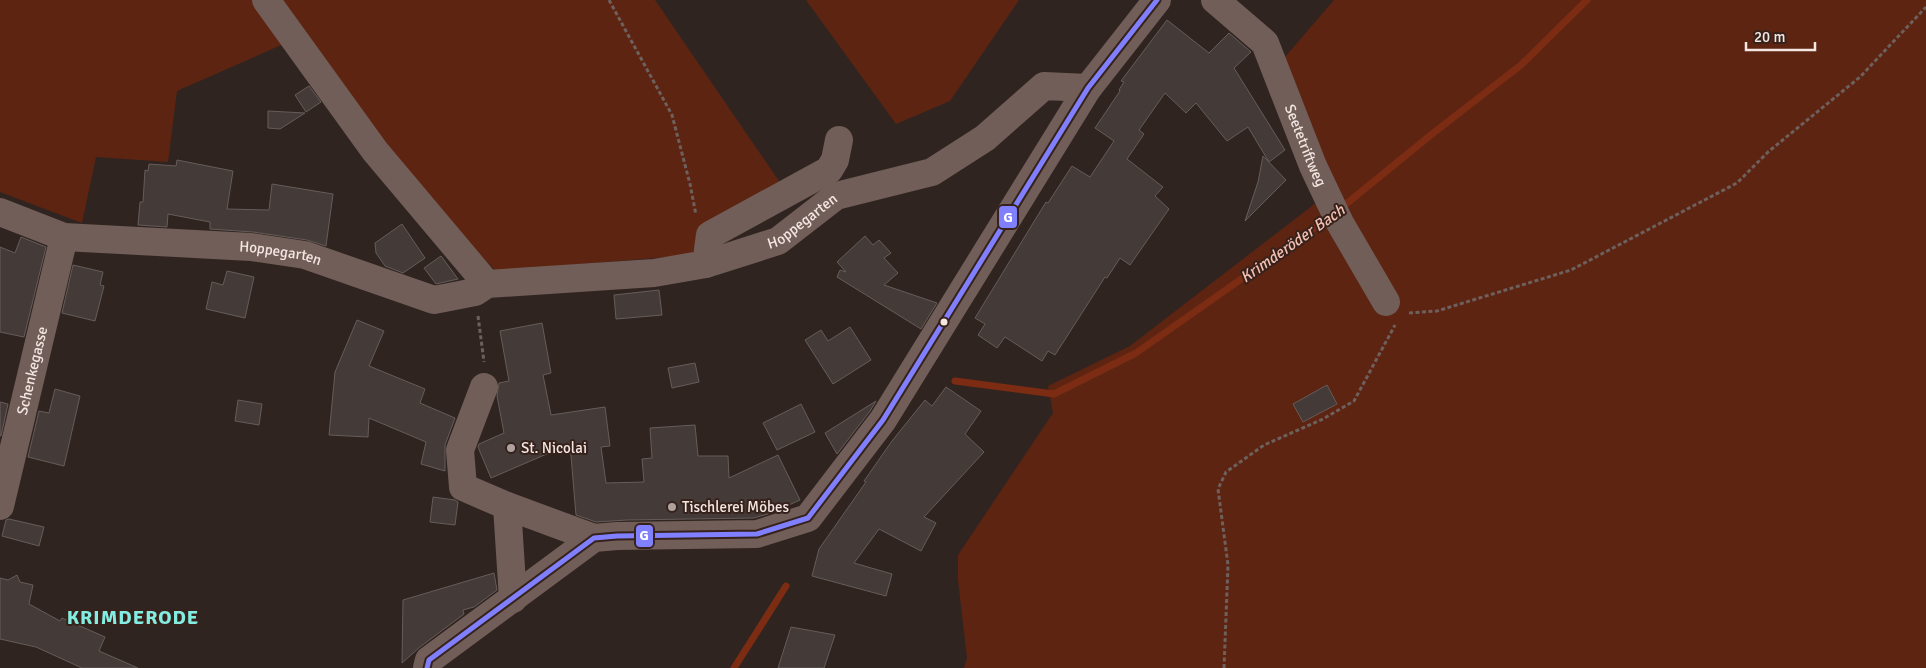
<svg xmlns="http://www.w3.org/2000/svg" width="1926" height="668" font-family="Signika,sans-serif">
	<style>
		.green { fill: #5d2412 }
		.lines { fill: none; stroke-linecap: round; stroke-linejoin: round }
		.stream { stroke: #7b2c12; stroke-width: 7 }
		.building { fill: #443a38; stroke: #665c59 }
		.path { stroke: #6e605c; stroke-width: 3; stroke-dasharray: 4 2.5; stroke-linecap: butt }
		.minor { stroke: #715e58; stroke-width: 28 }
		.bus-1-casing { stroke: #36211b; stroke-width: 9 }
		.bus-1 { stroke: #8080ff; stroke-width: 5 }
		.bus-dot { fill: #f4e6e2; stroke: #36211b; stroke-width: 2 }
		.poi-dot { fill: #afa29e; stroke: #36211b; stroke-width: 2 }
		.labels { text-anchor: middle; stroke-width: 4; stroke-linejoin: round; paint-order: stroke }
		.street-label { font-size: 15px; fill: #f4e6e2; stroke: #36211b }
		.poi-label { font-size: 15px; fill: #f4e6e2; stroke: #36211b; text-anchor: start }
		.water-label { font-size: 16px; font-style: italic; fill: #f2bfb0; stroke: #36211b }
		.district-label { font-size: 20px; font-weight: bold; letter-spacing: 1px; fill: #83ede2; stroke: #36211b }
		.line-badge { stroke: #36211b; stroke-width: 2 }
		.badge-label { font-size: 14px; text-anchor: middle; font-weight: bold; fill: #fff }
	</style>
	<rect width="100%" height="100%" fill="#302421"/>
	<g class="green">
		<path d="M0 0H655L783 187 698 235 692 255 496 271 458 233 389 152 304 35 177 91 168 162 96 157 82 223 0 192Z"/>
		<path d="M806 0H1019L950 101 896 124Z"/>
		<path d="M1334 0H1926V668H964L967 658 958 580V555L1053 413 1048 386 1130 346 1334 189 1279 64Z"/>
	</g>
	<g class="lines">
		<g class="stream">
			<path d="M1340 209 1432 134 1521 65 1587 0"/>
			<path d="M955 381 1054 394 1136 353 1331 216"/>
			<path d="M734 668 786 586"/>
		</g>
	</g>
	<g class="building">
		<path d="M1167 20 1209 53 1229 33 1251 52 1234 68 1285 150 1269 162 1248 127 1227 141 1196 103 1186 113 1165 93 1139 130 1144 134 1127 159 1163 187 1155 196 1169 209 1130 265 1120 258 1107 278 1105 277 1055 355 1048 351 1042 361 1005 337 997 348 978 335 985 324 975 318 1046 202 1048 203 1072 166 1090 177 1114 141 1095 128 1120 91 1119 90 1124 82 1121 81Z"/>
		<path d="M309 86 321 102 306 112 295 95Z"/>
		<path d="M268 111 305 113 280 129 268 128Z"/>
		<path d="M1263 156 1286 180 1245 221 1258 182Z"/>
		<path d="M177 160 233 171 227 209 269 210 272 184 333 194 326 246 307 240 253 232 210 229V222L168 214 167 227 138 225 140 202H143L145 170 148 171 149 164 176 166Z"/>
		<path d="M402 224 425 258 403 273 385 266 376 253 375 243Z"/>
		<path d="M865 236 873 245 879 240 891 253 884 258 898 273 884 285 937 303 921 329 837 277 840 270 846 272 837 262Z"/>
		<path d="M21 237 46 247 24 337 0 332V247L15 253Z"/>
		<path d="M441 256 458 279 436 284 424 268Z"/>
		<path d="M73 265 103 272 100 285 104 286 95 321 62 313Z"/>
		<path d="M227 271 254 277 245 318 206 309 212 282 223 285Z"/>
		<path d="M659 290 662 315 616 319 614 295Z"/>
		<path d="M357 320 384 331 369 366 425 389 420 403 455 418 445 445V471L421 464 426 442 369 418 368 437 329 435 335 372Z"/>
		<path d="M542 323 551 373 543 375 551 415 605 407 610 446 601 447 606 483 644 482 642 459 652 458 650 428 695 425 698 456H728L729 478 778 455 800 500 771 513 754 518 627 520 596 522 576 515 570 444 491 478 478 447 479 444 504 433 497 396 499 383 509 381 500 331Z"/>
		<path d="M850 327 871 360 833 384 805 340 821 330 828 341Z"/>
		<path d="M695 363 699 382 672 388 668 368Z"/>
		<path d="M1327 385 1337 404 1303 422 1293 404Z"/>
		<path d="M946 387 981 411 965 434 984 452 924 517 936 523 921 551 879 529 854 563 892 574 886 596 812 576 819 549 866 482 864 481 892 441 925 400 932 406Z"/>
		<path d="M55 389 80 396 64 466 28 457 39 411 49 413Z"/>
		<path d="M238 400 262 404 259 425 235 421Z"/>
		<path d="M876 401 870 411 837 454 825 433Z"/>
		<path d="M0 402 8 404 1 436H0Z"/>
		<path d="M801 404 815 432 777 450 763 423Z"/>
		<path d="M433 497 455 500 458 502 455 525 430 522Z"/>
		<path d="M9 519 44 527 39 546 2 536 6 520Z"/>
		<path d="M494 573 497 590 474 607 463 610 464 614 420 647 402 663 403 600Z"/>
		<path d="M17 575 20 582 33 585 29 604 60 621 62 618 105 637 99 651 138 668H82L36 647 0 639V578L8 580Z"/>
		<path d="M791 627 835 635 824 668H778Z"/>
	</g>
	<g class="lines">
		<g class="path">
			<path d="M609 0 672 115 690 184 696 215"/>
			<path d="M1409 313 1437 311 1571 270 1737 183 1768 152 1860 77 1926 7"/>
			<path d="M478 316 484 362"/>
			<path d="M1224 668 1228 565 1218 489 1226 472 1264 445 1323 419 1354 401 1395 325"/>
		</g>
		<g class="minor">
			<path d="M266 0 375 151 487 284"/>
			<path id="s1" d="M1215 0 1265 43 1313 166 1340 223 1386 302"/>
			<path id="s2" d="M0 212 64 237 251 247 305 255 434 300 475 292 487 284 654 273 706 264 778 241 836 196 932 172 985 138 1044 86 1088 88"/>
			<path d="M706 264 710 235 829 170 835 160 839 140"/>
			<path d="M484 387 460 450 463 487 507 506 513 599"/>
			<path id="s3" d="M0 506 64 237"/>
			<path d="M507 506 594 538"/>
			<path d="M427 668 429 660 594 538 617 536 757 534 808 518 883 420 1088 88 1157 0"/>
		</g>
		<defs>
			<path id="bus-1" d="M427 668 429 660 594 538 617 536 757 534 808 518 883 420 1088 88 1157 0"/>
		</defs>
		<use href="#bus-1" class="bus-1-casing"/>
		<use href="#bus-1" class="bus-1"/>
	</g>
	<circle class="bus-dot" cx="944" cy="322" r="4.5"/>
	<g class="poi-dot">
		<circle cx="511" cy="448" r="5"/>
		<circle cx="672" cy="507" r="5"/>
	</g>
	<g class="labels">
		<g class="street-label">
			<text dy="5" stroke="none"><textPath href="#s1" startOffset="176">Seetetriftweg</textPath></text>
			<text dy="5" stroke="none"><textPath href="#s2" startOffset="830">Hoppegarten</textPath></text>
			<text dy="5" stroke="none"><textPath href="#s2" startOffset="286">Hoppegarten</textPath></text>
			<text dy="5" stroke="none"><textPath href="#s3" startOffset="139">Schenkegasse</textPath></text>
		</g>
		<g class="poi-label">
			<text x="521" y="453">St. Nicolai</text>
			<text x="682" y="512">Tischlerei Möbes</text>
		</g>
		<g class="water-label">
			<text transform="translate(1292 243) rotate(-35)" y="6">Krimderöder Bach</text>
		</g>
		<g class="district-label">
			<text x="133" y="624">KRIMDERODE</text>
		</g>
	</g>
	<g class="line-badge">
		<rect x="998" y="205" width="20" height="24" rx="5" fill="#8080ff"/>
		<rect x="635" y="524" width="19" height="24" rx="5" fill="#8080ff"/>
	</g>
	<g class="badge-label">
		<text x="1008" y="222">G</text>
		<text x="644" y="540">G</text>
	</g>
	<path d="M1746 42v8h69v-8" fill="none" stroke="#f4e6e2" stroke-width="2.5"/>
	<text x="1754" y="42" font-size="15" fill="#f4e6e2" stroke="#36211b" stroke-width="4" paint-order="stroke">20 m</text>
</svg>
